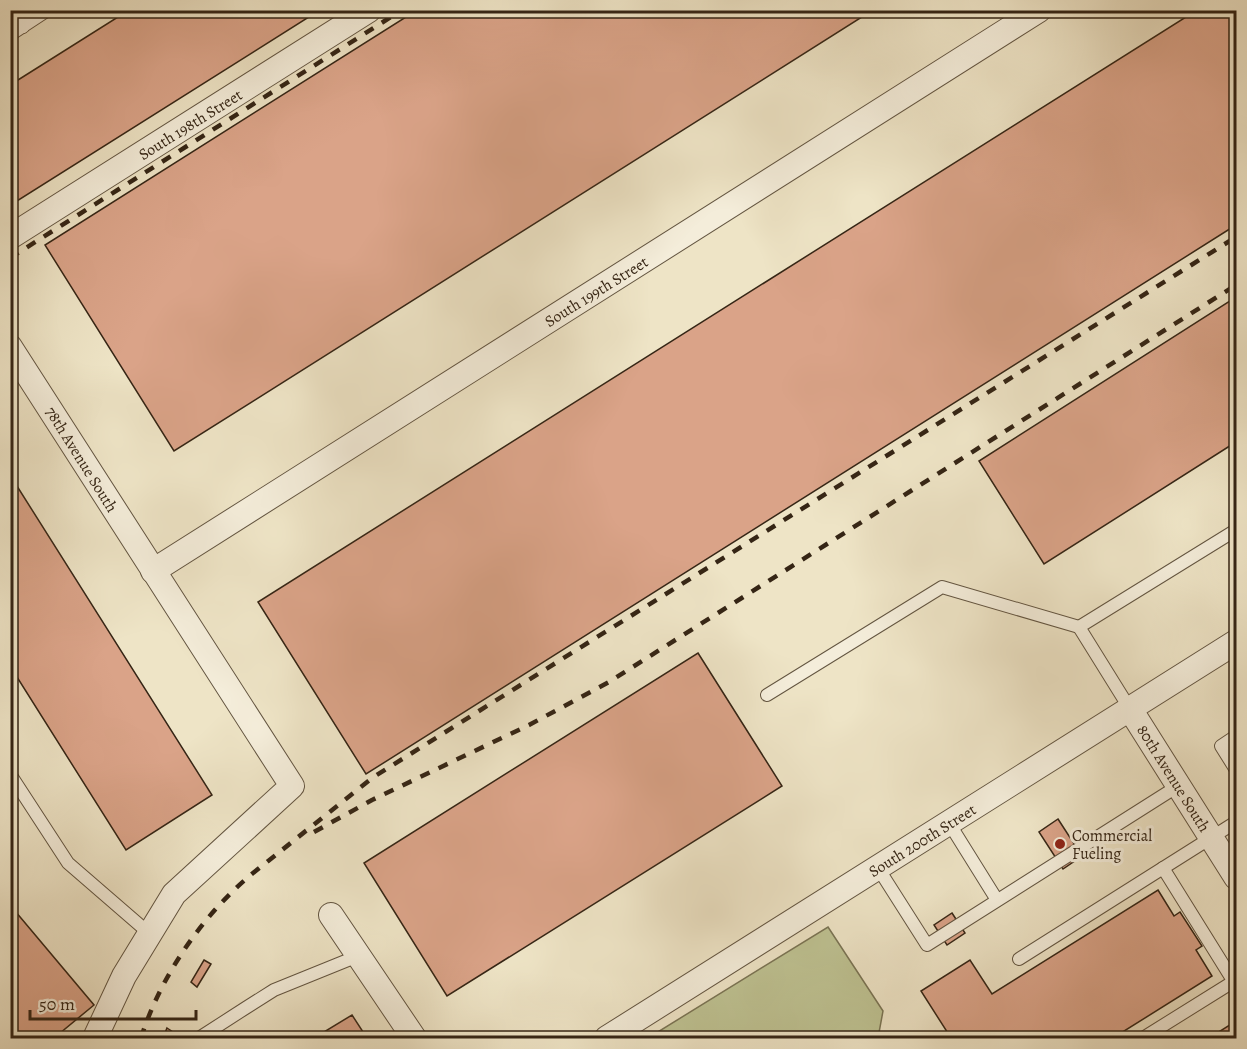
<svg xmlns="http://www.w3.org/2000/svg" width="1247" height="1049" font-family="Alegreya,serif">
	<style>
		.green { fill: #bec292; stroke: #7a7454; stroke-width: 1.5 }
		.building { fill: #daa388; stroke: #352515; stroke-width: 1.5 }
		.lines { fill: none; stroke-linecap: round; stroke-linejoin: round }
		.service-casing { stroke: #635541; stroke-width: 14 }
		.minor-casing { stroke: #635541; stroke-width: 26 }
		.service { stroke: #f4edda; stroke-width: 12 }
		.minor { stroke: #f4edda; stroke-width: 24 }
		.rail { stroke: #352515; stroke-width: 4.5; stroke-dasharray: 10 10; stroke-linecap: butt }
		.poi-dot { fill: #8f2418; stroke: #f4edda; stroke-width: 2 }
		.labels { text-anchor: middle; stroke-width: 6; stroke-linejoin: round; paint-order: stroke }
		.street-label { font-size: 16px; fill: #352515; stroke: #f4edda }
		.poi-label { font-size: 16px; fill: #352515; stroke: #f4edda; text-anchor: start }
	</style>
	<rect width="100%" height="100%" fill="#eee4c6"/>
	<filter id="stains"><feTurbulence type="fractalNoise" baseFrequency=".00333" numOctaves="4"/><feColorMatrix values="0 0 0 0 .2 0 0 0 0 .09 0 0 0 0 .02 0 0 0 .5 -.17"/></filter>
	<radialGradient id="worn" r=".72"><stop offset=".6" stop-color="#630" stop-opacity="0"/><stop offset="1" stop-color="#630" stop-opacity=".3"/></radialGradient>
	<path class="green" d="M828 927 883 1011 878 1038H648Z"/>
	<g class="building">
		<path d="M129 10H320L17 201 10 191V85Z"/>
		<path d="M417 10H873L174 451 45 245Z"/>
		<path d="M1197 10H1233L1236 15V225L366 774 258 602Z"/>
		<path d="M1236 297V442L1044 564 979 461Z"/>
		<path d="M10 475 212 795 126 850 10 666Z"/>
		<path d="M698 653 782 786 447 996 364 863Z"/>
		<path d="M1058 819 1082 856 1063 869 1039 832Z"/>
		<path d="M1158 890 1174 916 1180 912 1202 946 1196 950 1212 976 1113 1038H951L921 991 970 960 992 994Z"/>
		<path d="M10 905 94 1005 54 1038H10Z"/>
		<path d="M952 913 965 933 947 945 934 925Z"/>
		<path d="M204 960 211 964 197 987 191 982Z"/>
		<path d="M352 1015 367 1038H314Z"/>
		<path d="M1236 1021V1038H1209Z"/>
		<path d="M167 1028 173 1032 171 1038H163Z"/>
	</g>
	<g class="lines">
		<defs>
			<g id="service">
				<path d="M13 10 23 27"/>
				<path d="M10 35 48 10"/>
				<path d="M767 695 942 587 1079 627"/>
				<path d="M1130 709 1079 627 1236 530"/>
				<path d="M1236 736 1221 746 1236 770"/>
				<path d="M10 774 68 863 150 934"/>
				<path d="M949 823 997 900"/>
				<path d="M878 868 927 945 1178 786"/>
				<path d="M1163 868 1234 982"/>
				<path d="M1019 959 1236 822"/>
				<path d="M199 1038 244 1009 274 990 358 956"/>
				<path d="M1143 1038 1236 980"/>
			</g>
			<g id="minor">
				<path d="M10 237 369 10"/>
				<path d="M10 347 292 786 174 894 124 976 95 1038"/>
				<path d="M153 571 1039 10"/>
				<path d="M1130 709 1236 877"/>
				<path d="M331 915 414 1038"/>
				<path d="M607 1038 1236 642"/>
			</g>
		</defs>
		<use href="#service" class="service-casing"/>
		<use href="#minor" class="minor-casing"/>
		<use href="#service" class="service"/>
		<use href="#minor" class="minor"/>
		<g class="rail">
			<path d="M10 258 402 10"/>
			<path d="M314 832 372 800 529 725 609 682 1236 285"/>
			<path d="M141 1038C158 984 192 931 233 891 248 876 266 863 282 850 312 826 342 802 372 778L1236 237"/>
		</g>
	</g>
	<circle class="poi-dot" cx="1060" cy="844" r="6"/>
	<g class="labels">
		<g class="street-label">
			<text transform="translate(190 124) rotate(-32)" y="6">South 198th Street</text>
			<text transform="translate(596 291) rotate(-32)" y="6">South 199th Street</text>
			<text transform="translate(82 459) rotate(58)" y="6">78th Avenue South</text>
			<text transform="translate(1174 778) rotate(58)" y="6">80th Avenue South</text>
			<text transform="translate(922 840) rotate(-32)" y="6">South 200th Street</text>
		</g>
		<g class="poi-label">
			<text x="1072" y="841">Commercial<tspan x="1072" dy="18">Fueling</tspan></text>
		</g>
	</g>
	<rect width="1247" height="1049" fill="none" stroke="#eee4c6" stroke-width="36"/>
	<rect x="12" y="12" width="1223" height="1025" fill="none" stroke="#352515" stroke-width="3"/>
	<rect x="18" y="18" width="1211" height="1013" fill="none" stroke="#352515" stroke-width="1.5"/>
	<path d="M30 1010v9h166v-9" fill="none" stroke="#352515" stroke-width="3"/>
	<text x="39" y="1010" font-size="18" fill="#352515" stroke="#f4edda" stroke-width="4.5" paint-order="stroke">50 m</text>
	<rect width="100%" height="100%" filter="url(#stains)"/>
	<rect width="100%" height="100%" fill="url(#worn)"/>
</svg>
